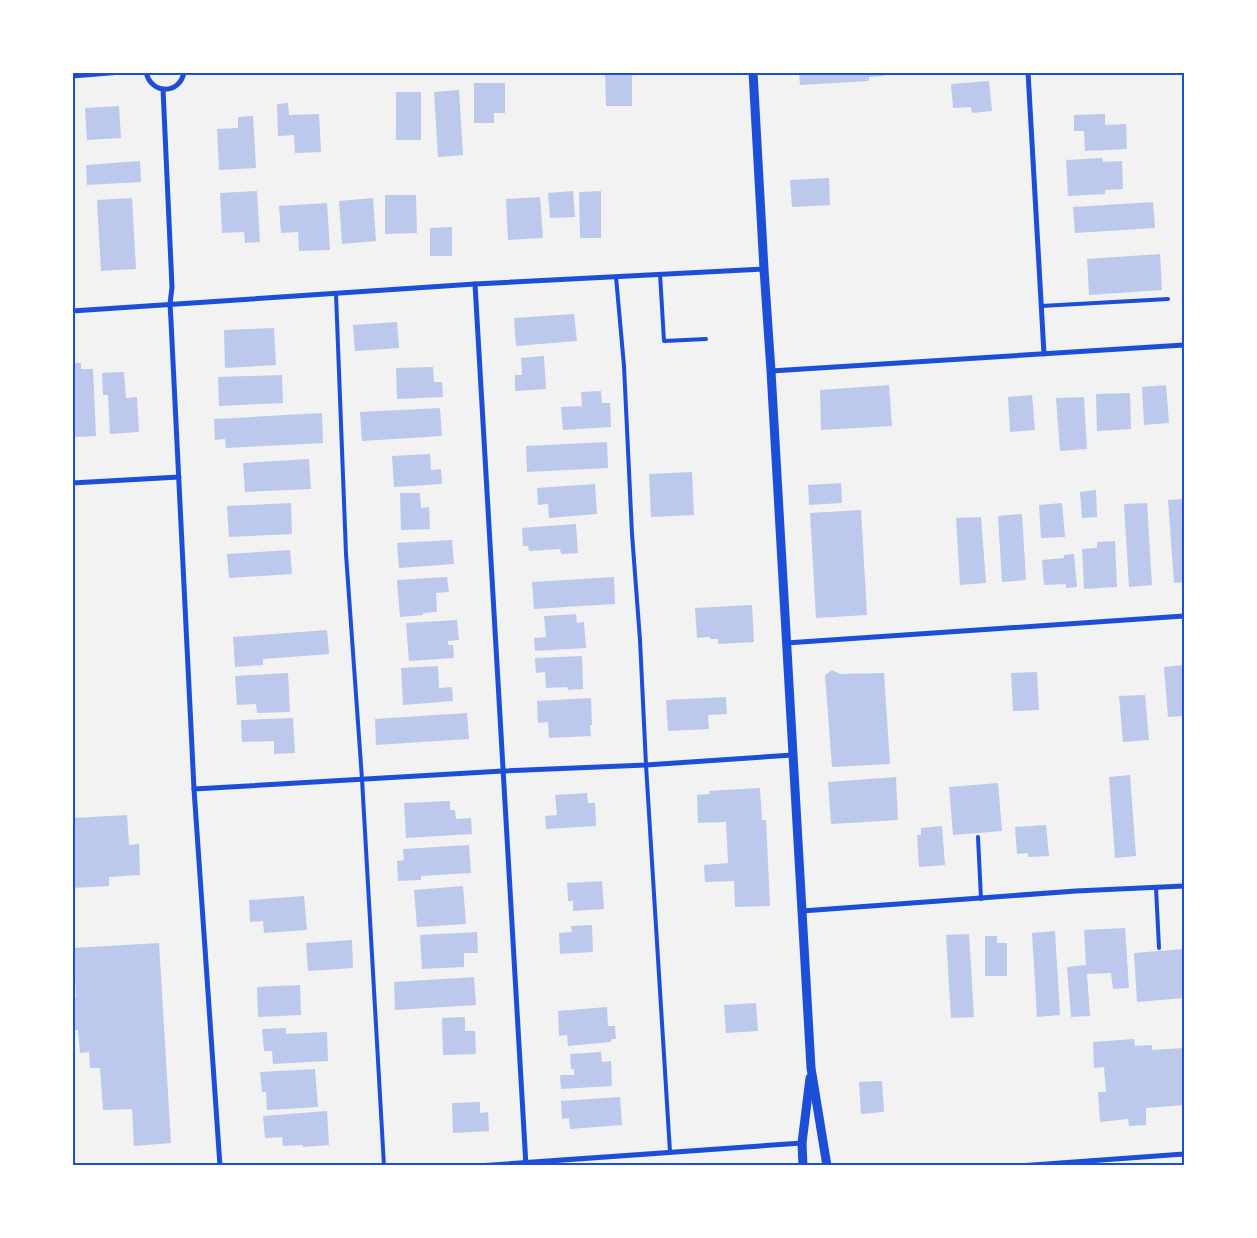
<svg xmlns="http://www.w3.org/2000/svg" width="1257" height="1238" font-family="'Roboto Serif',serif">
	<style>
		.building { fill: #bdc9ec }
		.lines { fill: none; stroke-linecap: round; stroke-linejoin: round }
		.service { stroke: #1d4ed8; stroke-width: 4 }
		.minor { stroke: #1d4ed8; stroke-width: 5 }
		.tertiary { stroke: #1d4ed8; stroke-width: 9 }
		.neatline { fill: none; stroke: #1d4ed8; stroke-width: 2 }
	</style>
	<rect width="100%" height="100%" fill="#f2f2f2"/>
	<g class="building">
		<path d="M605 72H632V106H606Z"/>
		<path d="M799 72H884L885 76 869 77V81L800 85Z"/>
		<path d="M989 81 992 111 972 113 971 107 953 108 951 84Z"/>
		<path d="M474 83H505V113H494V123H474Z"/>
		<path d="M459 90 463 155 438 157 434 92Z"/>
		<rect x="396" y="92" width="25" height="48"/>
		<path d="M288 103 289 115 319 114 321 152 295 153 294 135 278 136 277 104Z"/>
		<path d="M119 106 121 138 87 140 85 108Z"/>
		<path d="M1105 114V125L1126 124 1127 149 1085 151 1084 131H1074V115Z"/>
		<path d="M253 116 256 168 219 170 217 129 238 128V117Z"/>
		<path d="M1102 158 1103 162 1122 161 1123 189 1105 190V194L1068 196 1066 160Z"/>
		<path d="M140 161 141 182 87 185 86 165Z"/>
		<path d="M829 178 830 205 792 207 790 180Z"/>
		<path d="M257 191 260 242 245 243 244 232 222 233 220 193Z"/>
		<path d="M573 191 575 217 550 218 548 193Z"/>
		<path d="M601 191V238H580L579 192Z"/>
		<path d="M385 195H416L417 233 385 234Z"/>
		<path d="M540 197 543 238 508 240 506 199Z"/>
		<path d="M132 198 136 269 101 271 97 200Z"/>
		<path d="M373 198 376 241 342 244 339 201Z"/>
		<path d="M1153 202 1155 228 1075 233 1073 207Z"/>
		<path d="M327 203 330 250 299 251 298 232 281 233 279 206Z"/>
		<path d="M452 227V256H430V228Z"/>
		<path d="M1160 254 1162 290 1089 295 1087 259Z"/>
		<path d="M574 314 577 341 516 346 514 318Z"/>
		<path d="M397 322 399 348 355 351 353 325Z"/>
		<path d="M274 328 276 365 225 368 224 330Z"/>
		<path d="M544 356 546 389 515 391V375H522L521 358Z"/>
		<path d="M72 363H81V369H93L96 436 72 437Z"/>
		<path d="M433 367 434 382H442L443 397 397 399 396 368Z"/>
		<path d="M124 372 126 398 137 397 139 432 110 434 108 395H103L102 373Z"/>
		<path d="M282 375 283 403 219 406 218 377Z"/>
		<path d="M889 385 892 426 821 430 820 390Z"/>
		<path d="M1166 385 1169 423 1144 425 1142 387Z"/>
		<path d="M601 391 602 403H610L611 427 563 430 561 407 582 406 581 392Z"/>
		<path d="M1130 393 1131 429 1097 431 1096 394Z"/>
		<path d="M1032 395 1035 430 1010 432 1008 397Z"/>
		<path d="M1084 397 1087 449 1060 451 1056 398Z"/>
		<path d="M440 408 442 436 362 441 360 412Z"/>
		<path d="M322 413 323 443 226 448 225 439 215 440 214 419Z"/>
		<path d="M607 442 608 468 527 472 526 446Z"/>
		<path d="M430 454 431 470 441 469 442 484 394 487 392 456Z"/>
		<path d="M309 459 311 489 245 492 243 463Z"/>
		<path d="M692 472 694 515 651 517 649 474Z"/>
		<path d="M841 483 842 503 809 505 808 485Z"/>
		<path d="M595 484 597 514 549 518 548 504 538 505 537 488Z"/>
		<path d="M1096 490 1097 517 1082 518 1080 492Z"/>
		<path d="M400 493H420L421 508 429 507 430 529 401 530Z"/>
		<path d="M1184 499V582L1174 583 1168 500Z"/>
		<path d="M291 503 292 534 229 537 227 506Z"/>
		<path d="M1062 503 1065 537 1041 538 1039 505Z"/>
		<path d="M1147 503 1152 585 1129 587 1124 504Z"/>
		<path d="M861 510 867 615 816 618 810 513Z"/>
		<path d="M1022 514 1026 580 1002 582 998 516Z"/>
		<path d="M981 517 986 583 960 585 956 518Z"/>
		<path d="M576 524 578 553 561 554 560 549 529 551 528 546H523L522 528Z"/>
		<path d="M452 540 454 564 399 568 397 543Z"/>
		<path d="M1115 541 1117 587 1084 589 1082 549 1097 548V542Z"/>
		<path d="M290 550 292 574 229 578 227 554Z"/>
		<path d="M1074 554 1077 587 1066 588V584L1044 585 1042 560 1064 558V555Z"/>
		<path d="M447 577 449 592 436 593 437 612 423 613V615L400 617 397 580Z"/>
		<path d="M614 577 615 604 534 609 532 582Z"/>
		<path d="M752 605 754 642 718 644V639H710V637L697 638 695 608Z"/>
		<path d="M576 614 577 623 584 622 586 648 535 651 534 638 546 637 544 616Z"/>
		<path d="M457 620 459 640 448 641V645H453L454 658 409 661 406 623Z"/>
		<path d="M327 630 329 654 263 659V665L235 667 233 637Z"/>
		<path d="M582 656 583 689 568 690 567 687 546 688 545 672 536 673 535 658Z"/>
		<path d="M1184 665V716L1168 717 1164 667Z"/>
		<path d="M438 666 439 688 452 687 453 701 403 705 401 668Z"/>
		<path d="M832 670 840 674 884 673 890 764 832 767 825 675Z"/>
		<path d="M1037 672 1039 710 1013 711 1011 673Z"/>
		<path d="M288 673 290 712 257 713 256 704 237 705 235 676Z"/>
		<path d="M1145 695 1149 740 1123 742 1119 696Z"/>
		<path d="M726 697 727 714 708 715 709 729 668 731 666 700Z"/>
		<path d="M591 698 592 725H590L591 736 549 738 548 722 538 723 537 701Z"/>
		<path d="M467 713 469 739 376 745 375 719Z"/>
		<path d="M293 718 295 753 274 754V741L242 742 241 720Z"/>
		<path d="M1130 775 1136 856 1115 858 1109 777Z"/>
		<path d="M896 777 898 820 831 824 828 782Z"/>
		<path d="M998 783 1002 831 953 835 949 787Z"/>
		<path d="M760 788 762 820H766L770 906 735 907 734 881 705 882 704 865 728 863 726 822 698 823 697 795 710 794 709 791Z"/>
		<path d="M587 793 588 803H595L596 826 546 829 545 816 557 815 555 795Z"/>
		<path d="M450 801V810H455L456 819 471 818 472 834 406 838 404 803Z"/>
		<path d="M127 815 129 845 139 844 140 875 109 877V886L72 888V818Z"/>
		<path d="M1046 825 1049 856 1028 857V853L1017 854 1015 827Z"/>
		<path d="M942 826 945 865 919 867 917 835H921V828Z"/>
		<path d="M469 845 471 873 421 876V880L398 881 397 861 404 860 403 849Z"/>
		<path d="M602 881 604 909 573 911V901H568L567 883Z"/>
		<path d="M463 886 466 924 417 927 414 890Z"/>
		<path d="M304 896 307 930 264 933 263 921 250 922 249 900Z"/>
		<path d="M592 925 593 952 560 954 559 933 572 932 571 926Z"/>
		<path d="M1125 928 1129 988 1113 989 1111 973 1087 974 1090 1016 1071 1017 1067 967 1086 965 1084 930Z"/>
		<path d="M1055 931 1060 1015 1037 1017 1032 933Z"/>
		<path d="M477 932 478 953H464V967L422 969 420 935Z"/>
		<path d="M969 934 974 1017 951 1018 946 935Z"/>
		<path d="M985 936H997V943H1007V976H985Z"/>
		<path d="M352 940 353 968 308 971 306 943Z"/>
		<path d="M159 943 171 1143 134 1146 132 1109 103 1110 100 1068H90L89 1052 80 1053 78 1030H72V997H76L73 948Z"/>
		<path d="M1184 949V998L1137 1002 1134 953Z"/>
		<path d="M474 977 476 1005 395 1010 394 982Z"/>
		<path d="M300 985 301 1015 258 1017 257 987Z"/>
		<path d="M756 1003 758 1031 726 1033 724 1005Z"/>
		<path d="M607 1007 608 1026H615L616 1039H611V1042L568 1046 567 1035 559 1036 558 1011Z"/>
		<path d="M465 1017V1031H475L476 1054 443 1055 442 1018Z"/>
		<path d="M286 1028V1034L327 1032 328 1061 273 1064 272 1051H264L262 1029Z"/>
		<path d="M1134 1039 1135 1046 1152 1045V1050L1184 1048V1105L1146 1108V1125L1129 1126 1128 1119 1100 1122 1098 1092H1106L1104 1067 1094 1068 1093 1042Z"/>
		<path d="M601 1052 602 1062 611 1061 612 1086 561 1089 560 1075H574V1069H571L570 1054Z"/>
		<path d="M315 1069 318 1107 267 1110 266 1092H262L260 1072Z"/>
		<path d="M882 1081 884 1112 861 1114 859 1082Z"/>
		<path d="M620 1097 622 1125 570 1129 569 1118 562 1119 561 1101Z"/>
		<path d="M480 1102V1113L488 1112 489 1131 453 1133 452 1103Z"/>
		<path d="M327 1111 329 1145 303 1147V1145L283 1146 282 1137 265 1138 263 1116Z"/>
	</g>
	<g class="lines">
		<g class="service">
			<path d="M660 274 664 341 706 339"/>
			<path d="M616 277 624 366 632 534 640 640 646 765 670 1152"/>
			<path d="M336 294 346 554 362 779 384 1166"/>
			<path d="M1041 306 1168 299"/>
			<path d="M978 837 981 899"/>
			<path d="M1156 888 1159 948"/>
		</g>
		<g class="minor">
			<path d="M146 72C151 95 180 95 184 72"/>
			<path d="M1028 72 1044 354"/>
			<path d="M72 76 122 72"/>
			<path d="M163 89 172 287 170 304 171 321 194 789 220 1166"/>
			<path d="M475 284 526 1166"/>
			<path d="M72 311 475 284 764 269"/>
			<path d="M771 371 1184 345"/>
			<path d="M72 483 179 477"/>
			<path d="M786 643 1184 616"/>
			<path d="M194 789 503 771 646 765 793 755"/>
			<path d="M802 911 1076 891 1184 886"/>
			<path d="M478 1166 802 1143"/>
			<path d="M1019 1166 1184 1154"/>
		</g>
		<g class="tertiary">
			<path d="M753 72 764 269 771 371 811 1068 827 1166"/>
			<path d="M803 1166 802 1143 810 1078"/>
		</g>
	</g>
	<rect width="1257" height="1238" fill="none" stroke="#ffffff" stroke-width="148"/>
	<rect x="74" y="74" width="1109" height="1090" class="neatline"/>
</svg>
